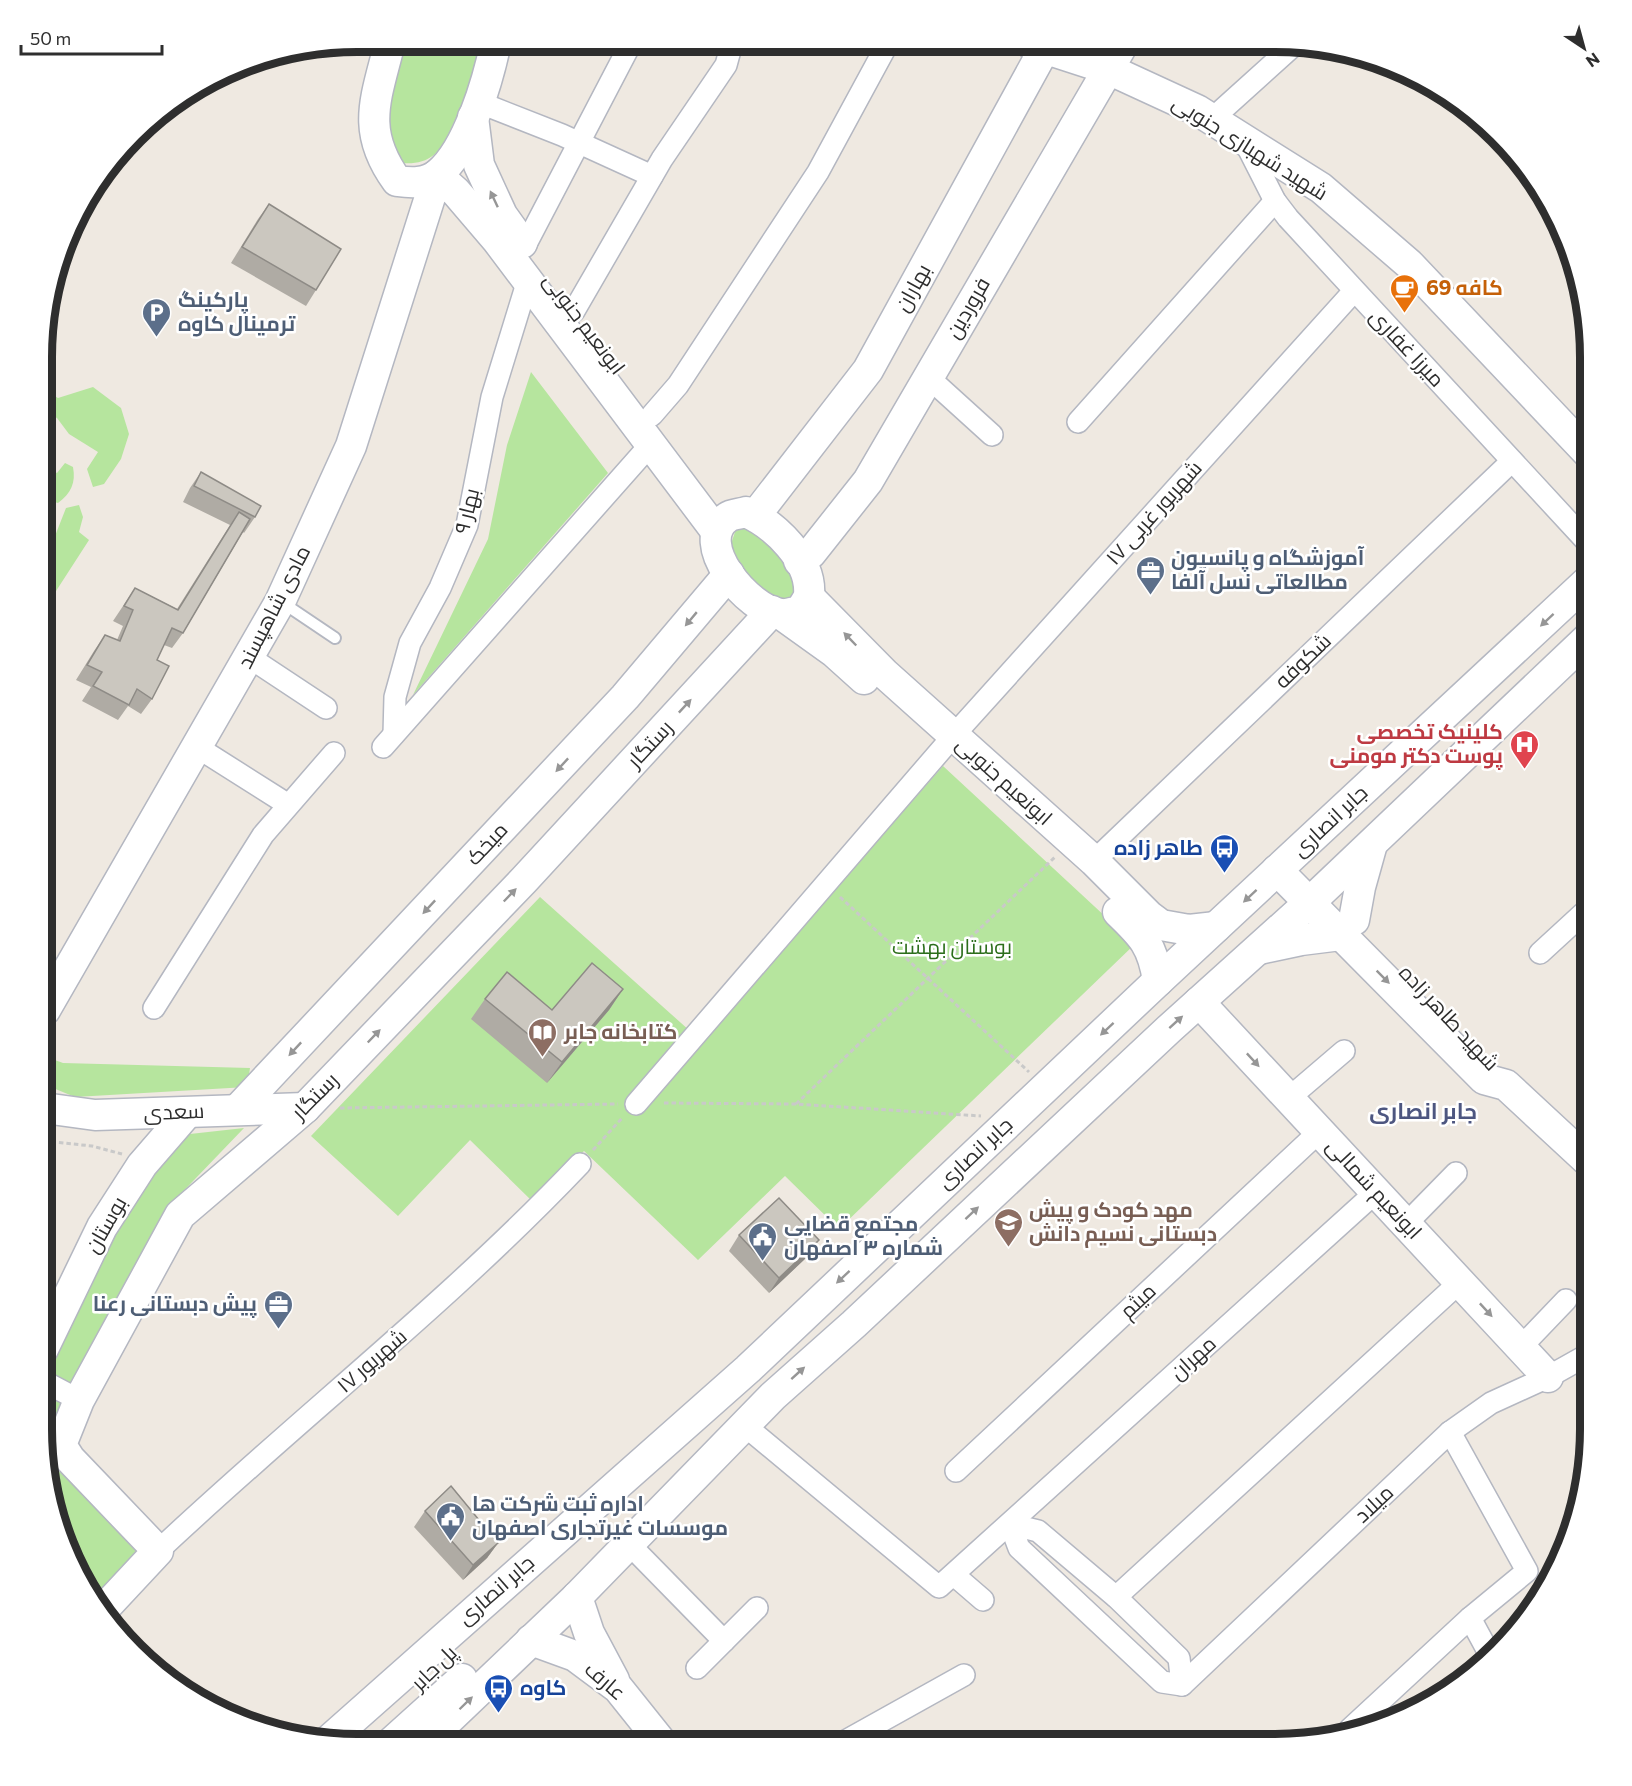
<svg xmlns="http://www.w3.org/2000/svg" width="1632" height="1786" font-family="Commissioner,Cairo,sans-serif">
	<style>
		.green { fill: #b6e59e }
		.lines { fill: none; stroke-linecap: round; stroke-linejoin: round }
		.lane-casing { stroke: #b4b7c1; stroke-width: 14 }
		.street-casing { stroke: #b4b7c1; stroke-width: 24 }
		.secondary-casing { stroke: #b4b7c1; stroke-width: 33 }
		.path { stroke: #c9c9c9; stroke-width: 3; stroke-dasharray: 4.5 3; stroke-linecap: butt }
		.lane { stroke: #fff; stroke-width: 10 }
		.street { stroke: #fff; stroke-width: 21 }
		.secondary { stroke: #fff; stroke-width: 30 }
		.wall { fill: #afaba4 }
		.shaded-wall { fill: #8e8b86 }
		.building { fill: #cbc7bf; stroke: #8e8b86; stroke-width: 1.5 }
		.oneway { fill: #969696 }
		.labels { text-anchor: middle; stroke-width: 5; stroke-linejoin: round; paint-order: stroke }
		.street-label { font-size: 21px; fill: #2e2e2e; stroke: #fff }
		.food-label { font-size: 21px; font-weight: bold; fill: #c56008; stroke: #fff; text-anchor: start }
		.service-label { font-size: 21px; font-weight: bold; fill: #4e5e75; stroke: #fff; text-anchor: start }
		.health-label { font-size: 21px; font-weight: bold; fill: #be3a42; stroke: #fff; text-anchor: end }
		.transit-label { font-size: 21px; font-weight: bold; fill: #164399; stroke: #fff; text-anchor: end }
		.park-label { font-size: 21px; fill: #2c6e1b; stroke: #fff }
		.education-label { font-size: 21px; font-weight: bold; fill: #785e54; stroke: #fff; text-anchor: start }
		.neighbourhood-label { font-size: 22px; font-weight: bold; fill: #4d5680; stroke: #fff }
		.rim { fill: none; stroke: #2e2e2e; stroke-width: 8 }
	</style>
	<rect width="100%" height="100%" fill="#efe9e1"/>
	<g class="green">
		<path d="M401 42H485C476 66 452 139 435 154 424 163 414 164 400 163L387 147 386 91Z"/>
		<path d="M531 372 608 473 413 695 488 539 507 445Z"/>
		<path d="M93 387 121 408 129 434 121 459 104 484 93 487 87 469 98 452 69 434 57 418 47 412 48 392 58 398Z"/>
		<path d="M65 463 73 467C76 483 71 493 58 503L51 501 47 468 57 473Z"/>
		<path d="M79 505 83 517 79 532 89 540 47 605V531L55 536 66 508Z"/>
		<path d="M757 523 802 583 790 603 763 596 729 550 736 529Z"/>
		<path d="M943 766 1135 944 839 1229 785 1176 698 1260 584 1151 533 1202 470 1140 398 1216 311 1136 540 897 690 1031 834 890Z"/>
		<path d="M44 1056 63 1063 250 1068 247 1087 75 1097 53 1088 44 1080Z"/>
		<path d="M244 1128 171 1204 50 1442 140 1551 93 1598 59 1529 43 1448V1377L123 1220 153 1171 181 1135Z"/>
		<path d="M1396 1694 1384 1723 1344 1733Z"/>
	</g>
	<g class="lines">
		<defs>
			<path id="lane" d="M283 603 335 638"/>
			<g id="street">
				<path d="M478 102 562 135 652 176"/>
				<path d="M1212 119 1294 45"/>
				<path d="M1244 140 1275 201 1288 218 1589 544"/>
				<path d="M525 246 631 43"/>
				<path d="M574 311 662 159 726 65 732 43"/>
				<path d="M928 377 992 435"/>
				<path d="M652 415 678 385 818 172 888 43"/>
				<path d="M1078 422 1275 201"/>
				<path d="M249 657 326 708"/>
				<path d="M394 734 395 697 410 643 440 588 467 525 492 397 528 280"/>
				<path d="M197 747 287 804"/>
				<path d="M383 747 651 444"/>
				<path d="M1094 861 1512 461"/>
				<path d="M1540 953 1589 908"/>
				<path d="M154 1008 263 835 334 753"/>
				<path d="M1289 1098 1344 1051"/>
				<path d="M636 1104 954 735 1354 291"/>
				<path d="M1406 1224 1456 1173"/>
				<path d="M1521 1347 1566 1300"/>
				<path d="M43 1381 79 1400"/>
				<path d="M744 1425 939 1587 1376 1192"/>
				<path d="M956 1471 1320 1131"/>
				<path d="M1010 1524 1038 1531 1116 1597 1179 1658 1182 1685 1162 1682 1019 1548Z"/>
				<path d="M629 1544 724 1641"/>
				<path d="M158 1551C297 1420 448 1303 580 1164"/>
				<path d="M954 1575 983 1600"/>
				<path d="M1116 1597 1460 1282"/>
				<path d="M1470 1618 1490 1655"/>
				<path d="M697 1668 757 1608"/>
				<path d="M1182 1685 1450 1432 1491 1403 1548 1377 1589 1354"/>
				<path d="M1350 1729 1470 1618 1527 1571 1450 1432"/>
				<path d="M842 1743 964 1675"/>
			</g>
			<g id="secondary">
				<path d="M390 42C376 99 360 130 397 181 411 183 426 184 438 174 468 150 488 80 496 42"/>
				<path d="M1031 44 1108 69 1197 110 1321 188 1409 264 1589 454"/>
				<path d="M473 117 479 165 502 215 522 243"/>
				<path d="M746 512C775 525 812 560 809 595 808 600 803 606 800 611 794 612 787 615 781 614 749 611 690 542 728 517 732 514 741 514 746 512Z"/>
				<path d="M755 516 868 370 1047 44"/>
				<path d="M799 561 811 553 868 481 1123 44"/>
				<path d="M809 597 885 674 1094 861 1149 916 1161 925 1189 930 1216 927"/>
				<path d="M781 614 834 652 864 679"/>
				<path d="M1277 870 1484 1079 1506 1085 1589 1162"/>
				<path d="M1118 912C1143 936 1153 946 1158 981"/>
				<path d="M1354 920 1360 887 1372 844"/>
				<path d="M1259 949 1301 940 1341 935"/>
				<path d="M1199 1002 1548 1377"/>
				<path d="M45 1010 280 602 351 446 437 175 456 192 497 240 716 531"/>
				<path d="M44 1108 95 1115 305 1108"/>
				<path d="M238 1109 625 697 729 574"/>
				<path d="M43 1349 102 1227 142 1165 187 1113"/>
				<path d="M577 1597 589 1633 614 1680"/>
				<path d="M102 1611 158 1551 70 1459 61 1445 79 1400 180 1215 305 1108 524 880 772 611"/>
				<path d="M531 1640 575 1656 618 1688 662 1743"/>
				<path d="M327 1742 748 1369 1158 981 1589 580"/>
				<path d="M391 1743 462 1679"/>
				<path d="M424 1743 577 1597 773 1396 854 1324 1169 1029 1309 903 1589 637"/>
			</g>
		</defs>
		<use href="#lane" class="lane-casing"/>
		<use href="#street" class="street-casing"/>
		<use href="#secondary" class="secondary-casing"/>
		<g class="path">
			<path d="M840 897 1029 1072"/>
			<path d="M664 1103 796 1104 981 1116"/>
			<path d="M796 1104 1055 857"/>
			<path d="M340 1108 618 1104"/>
			<path d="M44 1141 92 1146 122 1154"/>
			<path d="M593 1150 623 1117"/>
			<path d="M44 1156 51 1141"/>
		</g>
		<use href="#lane" class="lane"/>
		<use href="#street" class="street"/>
		<use href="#secondary" class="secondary"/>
	</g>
	<g class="wall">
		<path d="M269 204 316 290 306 306 231 263 258 219Z"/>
		<path d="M201 472 255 517 244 533 243 532 183 633 172 648 164 645 157 660 152 699 141 714 128 706 118 720 82 701 91 687 76 680 94 651 105 635 117 640 123 626 113 621 135 588 177 609 230 525 183 502 190 488Z"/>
		<path d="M623 989 609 1010 547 1083 471 1019 485 999 552 1010Z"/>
		<path d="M739 1235 808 1256 769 1293 729 1251Z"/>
		<path d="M425 1511 498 1543 487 1558 463 1580 414 1527Z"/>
	</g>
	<g class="shaded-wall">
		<path d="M623 989 609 1010 547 1083 562 1062Z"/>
		<path d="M819 1240 808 1256 769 1293 779 1278Z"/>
		<path d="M498 1543 487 1558 463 1580 473 1565Z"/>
	</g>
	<g class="building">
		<path d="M269 204 341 249 316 290 242 247Z"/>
		<path d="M201 472 261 506 255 517 194 486Z"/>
		<path d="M239 512 250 519 183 633 172 628 157 660 169 666 152 699 137 689 129 705 93 686 102 672 87 665 105 635 120 641 133 610 124 606 135 588 178 610Z"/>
		<path d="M592 963 623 989 562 1062 485 999 507 972 552 1010Z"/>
		<path d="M779 1198 819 1240 779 1278 739 1235Z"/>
		<path d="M451 1486 498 1543 473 1565 425 1511Z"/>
	</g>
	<defs><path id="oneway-solid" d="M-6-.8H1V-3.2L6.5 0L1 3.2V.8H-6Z" transform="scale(1.5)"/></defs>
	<g class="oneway">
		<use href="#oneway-solid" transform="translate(494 199) rotate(-115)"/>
		<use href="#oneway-solid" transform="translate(691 619) rotate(130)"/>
		<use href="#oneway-solid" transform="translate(1547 620) rotate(137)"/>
		<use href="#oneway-solid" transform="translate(850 639) rotate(-134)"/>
		<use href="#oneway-solid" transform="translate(685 706) rotate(-47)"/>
		<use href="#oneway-solid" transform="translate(562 765) rotate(133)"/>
		<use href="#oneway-solid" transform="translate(510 895) rotate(-46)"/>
		<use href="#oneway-solid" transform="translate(1250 896) rotate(137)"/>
		<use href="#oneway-solid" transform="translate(429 907) rotate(133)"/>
		<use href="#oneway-solid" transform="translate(1383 977) rotate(45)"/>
		<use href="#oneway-solid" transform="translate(1176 1022) rotate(-42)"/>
		<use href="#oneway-solid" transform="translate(1107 1029) rotate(137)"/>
		<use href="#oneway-solid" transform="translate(374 1036) rotate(-46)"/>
		<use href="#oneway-solid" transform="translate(295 1049) rotate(133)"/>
		<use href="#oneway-solid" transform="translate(1253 1060) rotate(47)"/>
		<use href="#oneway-solid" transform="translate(972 1213) rotate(-43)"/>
		<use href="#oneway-solid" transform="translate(843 1277) rotate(137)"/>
		<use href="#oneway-solid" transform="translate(1486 1310) rotate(47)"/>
		<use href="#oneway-solid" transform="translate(798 1373) rotate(-42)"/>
		<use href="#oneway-solid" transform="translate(466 1703) rotate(-44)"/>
	</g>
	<defs>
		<symbol id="cafe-pin" viewBox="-11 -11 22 30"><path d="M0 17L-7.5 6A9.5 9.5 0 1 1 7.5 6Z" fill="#e8710a" stroke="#fff"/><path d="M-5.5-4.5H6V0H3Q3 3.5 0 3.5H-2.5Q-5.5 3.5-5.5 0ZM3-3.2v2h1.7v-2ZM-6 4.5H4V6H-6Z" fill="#fff"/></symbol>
		<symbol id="parking-pin" viewBox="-11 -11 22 30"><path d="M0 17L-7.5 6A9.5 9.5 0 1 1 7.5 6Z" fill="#5c6f8a" stroke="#fff"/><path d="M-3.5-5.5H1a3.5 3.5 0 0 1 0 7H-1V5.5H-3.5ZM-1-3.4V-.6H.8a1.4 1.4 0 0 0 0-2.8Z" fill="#fff"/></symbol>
		<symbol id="office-pin" viewBox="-11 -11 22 30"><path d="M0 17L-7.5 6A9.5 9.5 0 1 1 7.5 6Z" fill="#5c6f8a" stroke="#fff"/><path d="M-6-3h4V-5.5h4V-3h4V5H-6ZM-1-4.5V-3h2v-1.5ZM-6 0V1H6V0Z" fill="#fff"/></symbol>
		<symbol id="hospital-pin" viewBox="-11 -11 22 30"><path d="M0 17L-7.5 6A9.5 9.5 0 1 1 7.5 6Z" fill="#e0444e" stroke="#fff"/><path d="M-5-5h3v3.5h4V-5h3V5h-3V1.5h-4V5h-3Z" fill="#fff"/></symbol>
		<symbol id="bus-pin" viewBox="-11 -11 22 30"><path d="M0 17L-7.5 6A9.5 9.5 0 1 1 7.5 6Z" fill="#1a4fb4" stroke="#fff"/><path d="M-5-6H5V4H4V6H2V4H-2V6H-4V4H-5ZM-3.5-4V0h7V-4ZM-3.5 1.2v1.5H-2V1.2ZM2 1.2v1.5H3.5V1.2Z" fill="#fff"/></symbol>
		<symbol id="library-pin" viewBox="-11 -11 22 30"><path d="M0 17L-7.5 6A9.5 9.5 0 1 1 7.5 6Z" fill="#8d6e63" stroke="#fff"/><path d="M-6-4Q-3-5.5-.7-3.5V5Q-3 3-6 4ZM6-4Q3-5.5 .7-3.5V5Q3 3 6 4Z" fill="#fff"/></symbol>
		<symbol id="school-pin" viewBox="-11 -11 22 30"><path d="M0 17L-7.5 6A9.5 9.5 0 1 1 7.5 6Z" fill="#8d6e63" stroke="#fff"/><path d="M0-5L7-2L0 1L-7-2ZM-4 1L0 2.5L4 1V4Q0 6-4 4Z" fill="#fff"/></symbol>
		<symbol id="civic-pin" viewBox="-11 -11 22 30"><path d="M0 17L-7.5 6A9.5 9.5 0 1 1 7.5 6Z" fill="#5c6f8a" stroke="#fff"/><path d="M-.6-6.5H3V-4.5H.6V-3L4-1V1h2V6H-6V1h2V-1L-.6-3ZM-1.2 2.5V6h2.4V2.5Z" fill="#fff"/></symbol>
	</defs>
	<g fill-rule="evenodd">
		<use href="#cafe-pin" x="1388" y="272" width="33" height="45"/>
		<use href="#parking-pin" x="140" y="296" width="33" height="45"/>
		<use href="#office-pin" x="1134" y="554" width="33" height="45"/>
		<use href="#hospital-pin" x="1508" y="728" width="33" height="45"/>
		<use href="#bus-pin" x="1208" y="832" width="33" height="45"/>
		<use href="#library-pin" x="526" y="1016" width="33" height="45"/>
		<use href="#school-pin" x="992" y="1206" width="33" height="45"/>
		<use href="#civic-pin" x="746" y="1220" width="33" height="45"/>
		<use href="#office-pin" x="262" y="1288" width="33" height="45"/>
		<use href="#civic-pin" x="434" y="1500" width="33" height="45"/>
		<use href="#bus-pin" x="482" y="1672" width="33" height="45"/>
	</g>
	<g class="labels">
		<g class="street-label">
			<text transform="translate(1250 148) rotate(32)" y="7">شهید شهبازی جنوبی</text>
			<text transform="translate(913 288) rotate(-61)" y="7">بهاران</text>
			<text transform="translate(968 308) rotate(-60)" y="7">فروردین</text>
			<text transform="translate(584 324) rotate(53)" y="7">ابونعیم جنوبی</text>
			<text transform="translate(1407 348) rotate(47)" y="7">میرزا غفاری</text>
			<text transform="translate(467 511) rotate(-76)" y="7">بهار ۹</text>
			<text transform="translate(1154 513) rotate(-48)" y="7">۱۷ شهریور غربی</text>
			<text transform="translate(274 607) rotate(-63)" y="7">مادی شاهپسند</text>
			<text transform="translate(1303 661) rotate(-44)" y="7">شکوفه</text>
			<text transform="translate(650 744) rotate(-47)" y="7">رستگار</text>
			<text transform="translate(1004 781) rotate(42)" y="7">ابونعیم جنوبی</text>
			<text transform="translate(1330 821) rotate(-43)" y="7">جابر انصاری</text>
			<text transform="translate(487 844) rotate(-47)" y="7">میخک</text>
			<text transform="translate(1449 1018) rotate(47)" y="7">شهید طاهر زاده</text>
			<text transform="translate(315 1096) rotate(-45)" y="7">رستگار</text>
			<text transform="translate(174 1112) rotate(-2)" y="7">سعدی</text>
			<text transform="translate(975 1153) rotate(-43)" y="7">جابر انصاری</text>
			<text transform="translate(1374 1189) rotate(47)" y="7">ابونعیم شمالی</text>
			<text transform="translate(106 1225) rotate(-60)" y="7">بوستان</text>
			<text transform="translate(1138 1301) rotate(-43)" y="7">میثم</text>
			<text transform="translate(1193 1358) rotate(-42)" y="7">مهران</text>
			<text transform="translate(372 1361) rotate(-41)" y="7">۱۷ شهریور</text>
			<text transform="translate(1374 1504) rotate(-43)" y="7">میلاد</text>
			<text transform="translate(496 1590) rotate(-41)" y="7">جابر انصاری</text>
			<text transform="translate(434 1668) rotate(-44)" y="7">پل جابر</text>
			<text transform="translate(605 1681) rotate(41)" y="7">عارف</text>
		</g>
		<g class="food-label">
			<text x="1426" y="295">کافه 69</text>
		</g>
		<g class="service-label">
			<text x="178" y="307">پارکینگ<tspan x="178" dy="24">ترمینال کاوه</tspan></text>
			<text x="1171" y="565">آموزشگاه و پانسیون<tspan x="1171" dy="24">مطالعاتی نسل آلفا</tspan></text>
			<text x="784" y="1231">مجتمع قضایی<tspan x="784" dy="24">شماره ۳ اصفهان</tspan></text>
			<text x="257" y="1311" text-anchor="end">پیش دبستانی رعنا</text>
			<text x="472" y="1511">اداره ثبت شرکت ها<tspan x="472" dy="24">موسسات غیرتجاری اصفهان</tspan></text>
		</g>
		<g class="health-label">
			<text x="1503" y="739">کلینیک تخصصی<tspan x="1503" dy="24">پوست دکتر مومنی</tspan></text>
		</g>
		<g class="transit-label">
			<text x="1203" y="855">طاهر زاده</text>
			<text x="520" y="1695" text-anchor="start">کاوه</text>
		</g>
		<g class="park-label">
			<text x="952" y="954">بوستان بهشت</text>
		</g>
		<g class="education-label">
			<text x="564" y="1039">کتابخانه جابر</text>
			<text x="1029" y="1217">مهد کودک و پیش<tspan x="1029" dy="24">دبستانی نسیم دانش</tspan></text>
		</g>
		<g class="neighbourhood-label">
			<text x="1423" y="1119">جابر انصاری</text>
		</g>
	</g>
	<path d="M0 0H1632V1786H0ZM357 52H1275A305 305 0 0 1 1580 357V1429A305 305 0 0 1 1275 1734H357A305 305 0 0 1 52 1429V357A305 305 0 0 1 357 52Z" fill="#fff" fill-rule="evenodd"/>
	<path class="rim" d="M357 52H1275A305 305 0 0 1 1580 357V1429A305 305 0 0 1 1275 1734H357A305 305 0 0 1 52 1429V357A305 305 0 0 1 357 52Z"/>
	<g transform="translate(1584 48) rotate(144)" stroke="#ffffff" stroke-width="4.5" paint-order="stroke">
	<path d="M0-4.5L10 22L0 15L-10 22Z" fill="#2e2e2e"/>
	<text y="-9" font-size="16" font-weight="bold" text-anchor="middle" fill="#2e2e2e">N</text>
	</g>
	<path d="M21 45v9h141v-9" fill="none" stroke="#2e2e2e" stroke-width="3"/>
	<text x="30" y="45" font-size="18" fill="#2e2e2e" stroke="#ffffff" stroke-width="4.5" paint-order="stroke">50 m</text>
</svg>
